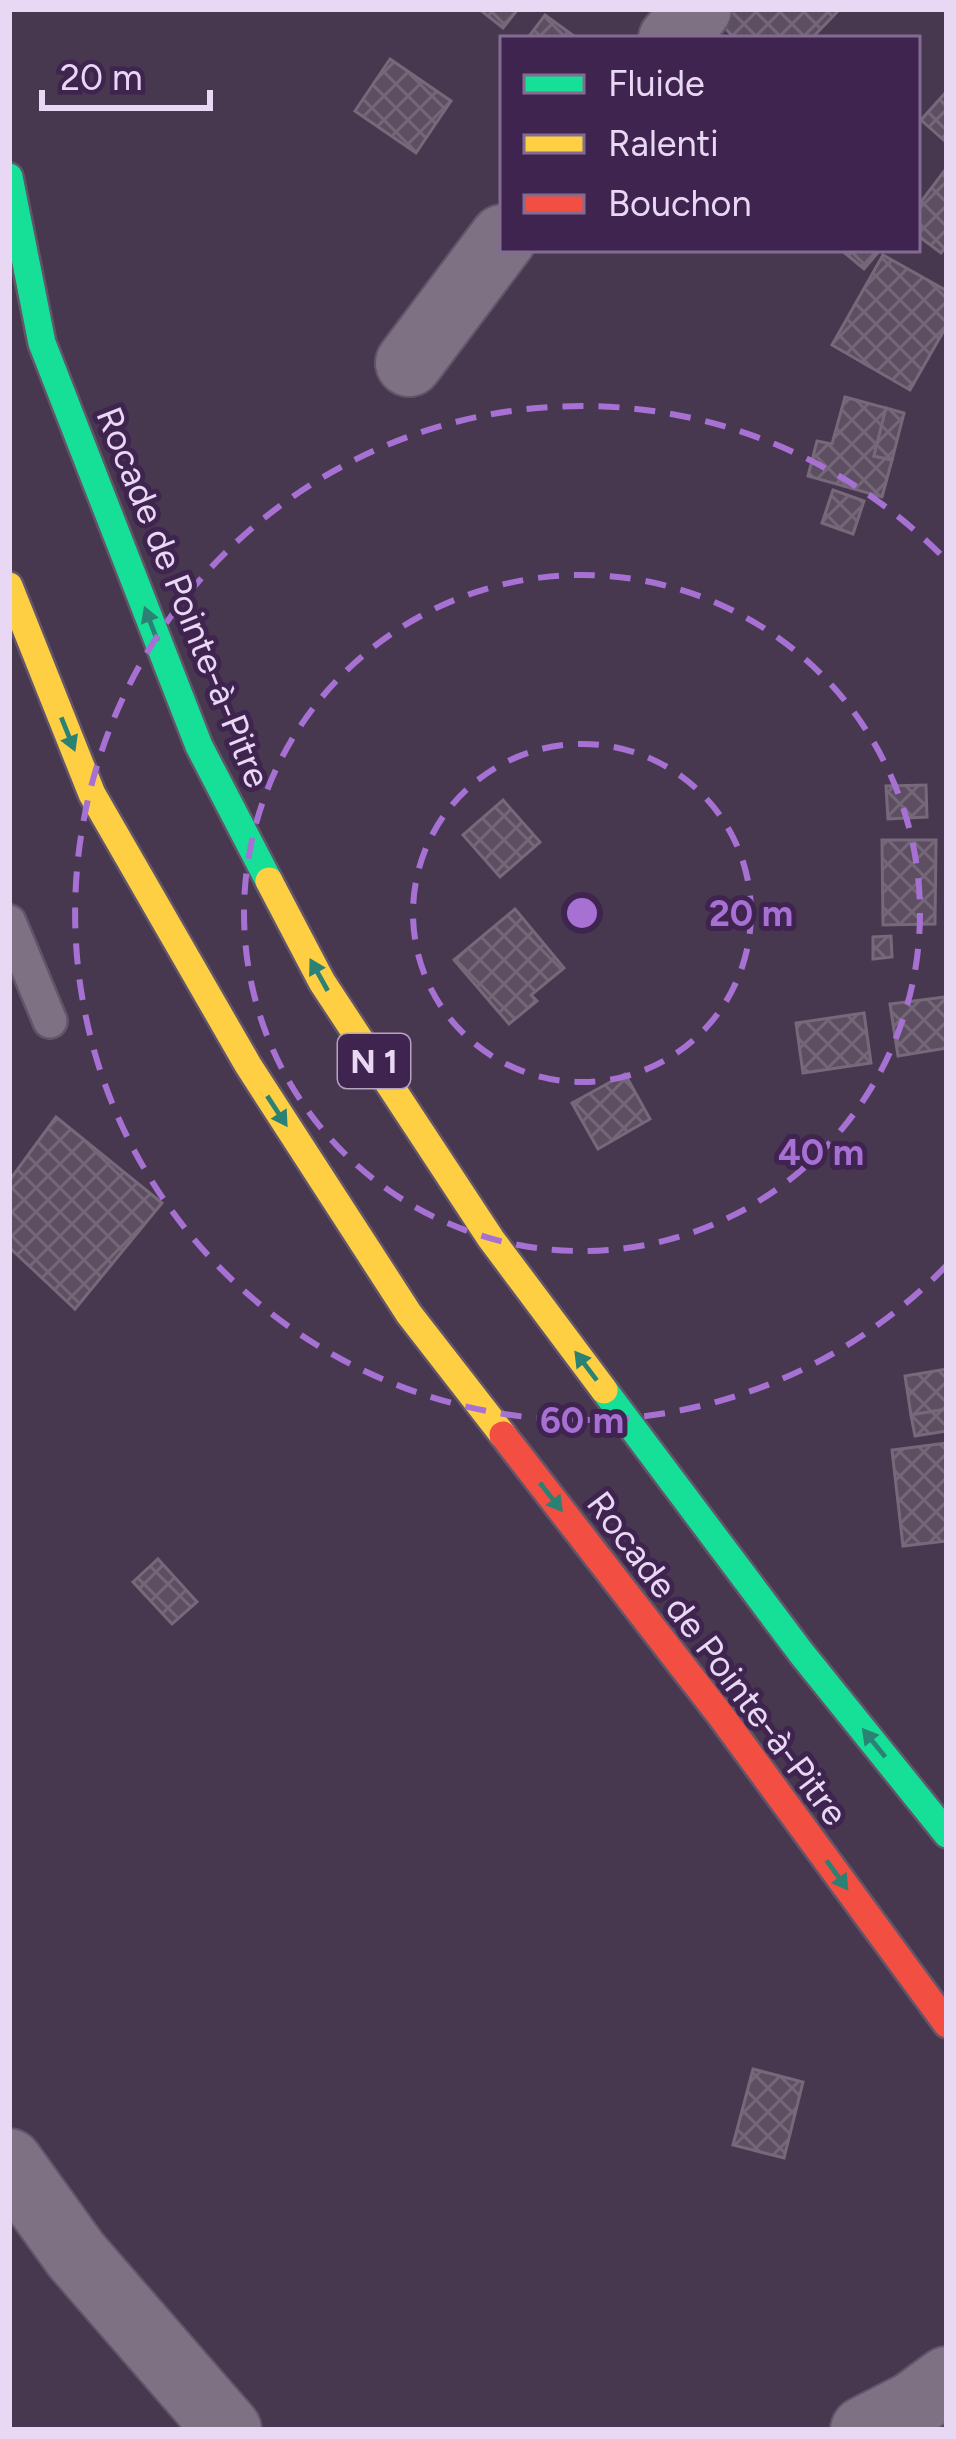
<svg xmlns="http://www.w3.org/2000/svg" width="956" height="2439" font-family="Figtree,sans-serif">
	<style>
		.building { fill: url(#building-cross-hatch); stroke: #77687a; stroke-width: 3 }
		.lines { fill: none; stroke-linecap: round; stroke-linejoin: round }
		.lane-casing { stroke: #62556a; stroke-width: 38 }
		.street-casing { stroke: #62556a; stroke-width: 70 }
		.fast-casing { stroke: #62556a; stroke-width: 32 }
		.slow-casing { stroke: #62556a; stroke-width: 32 }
		.jam-casing { stroke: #62556a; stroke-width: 32 }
		.lane { stroke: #7d7183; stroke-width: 33 }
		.street { stroke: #7d7183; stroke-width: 66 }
		.fast { stroke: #16e098; stroke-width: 27 }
		.slow { stroke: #ffcf43; stroke-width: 27 }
		.jam { stroke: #f24e42; stroke-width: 27 }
		.oneway { fill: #2b8274 }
		.ring { fill: none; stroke: #a771d4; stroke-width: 6; stroke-dasharray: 21 15 }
		.labels { text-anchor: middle; stroke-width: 10; stroke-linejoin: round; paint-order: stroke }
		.shield { fill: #402450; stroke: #b6a2c2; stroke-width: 3 }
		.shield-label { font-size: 33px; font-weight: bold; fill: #e8d8f3 }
		.street-label { font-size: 36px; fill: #e8d8f3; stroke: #402450 }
		.centre { fill: #a771d4; stroke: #402450; stroke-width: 6 }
		.ring-label { font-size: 36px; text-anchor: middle; font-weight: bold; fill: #a771d4; stroke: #402450; stroke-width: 10; stroke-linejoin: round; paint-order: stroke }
	</style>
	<defs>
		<pattern id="building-cross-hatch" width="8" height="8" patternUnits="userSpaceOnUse" patternTransform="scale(3)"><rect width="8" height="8" fill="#5d4e61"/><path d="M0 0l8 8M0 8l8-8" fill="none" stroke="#746778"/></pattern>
	</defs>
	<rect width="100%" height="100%" fill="#473850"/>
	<g class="building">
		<path d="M479 9H518L503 28Z"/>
		<path d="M712 9H834L837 12 811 39H735L710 11Z"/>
		<path d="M545 15 578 39H527Z"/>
		<path d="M390 59 451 101 416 153 355 111Z"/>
		<path d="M947 91V143L921 120Z"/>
		<path d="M945 170 947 245 941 253 917 235V207Z"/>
		<path d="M840 249H881L864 269Z"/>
		<path d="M883 255 947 291V325L910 390 832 345Z"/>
		<path d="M845 397 886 408 874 456 892 460 882 497 808 476 817 441 832 444Z"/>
		<path d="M886 408 904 413 892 460 874 456Z"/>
		<path d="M833 490 864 501 853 534 822 523Z"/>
		<path d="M926 785 927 817 888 819 886 786Z"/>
		<path d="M503 800 540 842 500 877 463 835Z"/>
		<path d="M882 840H936L935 924 883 925Z"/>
		<path d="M515 909 564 968 531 995 537 1001 509 1024 454 960Z"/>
		<path d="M891 936 892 957 873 959V937Z"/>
		<path d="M945 997 947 1048 898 1056 890 1004Z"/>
		<path d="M864 1013 871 1063 803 1073 796 1023Z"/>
		<path d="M625 1074 650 1119 598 1149 572 1103Z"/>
		<path d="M56 1117 162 1203 75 1309 9 1247V1181Z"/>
		<path d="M947 1369V1409L911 1415 905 1376Z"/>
		<path d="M947 1409V1431L915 1436 911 1415Z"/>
		<path d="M947 1443V1541L903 1546 892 1450Z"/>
		<path d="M158 1559 197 1602 172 1624 133 1582Z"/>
		<path d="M753 2069 803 2082 784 2158 733 2145Z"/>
	</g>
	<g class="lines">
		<defs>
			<path id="lane" d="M9 922 50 1021"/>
			<g id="street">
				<path d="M672 39 698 9"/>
				<path d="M409 363 503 238"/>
				<path d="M9 2162 76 2255 228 2430"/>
				<path d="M864 2430 913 2405 947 2380"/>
			</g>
			<g id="fast">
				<path d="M9 177 42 343 199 746 269 881"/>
				<path d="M604 1390 802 1654 947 1834"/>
			</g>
			<g id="slow">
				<path d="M9 586 92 794 248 1065 409 1314 503 1435"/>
				<path d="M269 881 322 982 491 1239 604 1390"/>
			</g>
			<path id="jam" d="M503 1435 721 1716 947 2024"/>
		</defs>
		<use href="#lane" class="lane-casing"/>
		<use href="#street" class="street-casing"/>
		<use href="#fast" class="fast-casing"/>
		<use href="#slow" class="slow-casing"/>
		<use href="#jam" class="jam-casing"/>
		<use href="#lane" class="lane"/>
		<use href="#street" class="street"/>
		<use href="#fast" class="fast"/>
		<use href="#slow" class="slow"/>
		<use href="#jam" class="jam"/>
	</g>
	<defs><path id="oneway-solid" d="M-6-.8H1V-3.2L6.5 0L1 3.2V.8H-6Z" transform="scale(3)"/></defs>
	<g class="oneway">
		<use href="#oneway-solid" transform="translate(151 624) rotate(-111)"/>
		<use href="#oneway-solid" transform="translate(68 734) rotate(68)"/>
		<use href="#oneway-solid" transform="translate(319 975) rotate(-119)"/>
		<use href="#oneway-solid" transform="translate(277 1111) rotate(57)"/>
		<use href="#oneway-solid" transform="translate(586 1366) rotate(-127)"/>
		<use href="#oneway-solid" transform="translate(551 1497) rotate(52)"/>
		<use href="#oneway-solid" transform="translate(874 1743) rotate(-129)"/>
		<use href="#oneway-solid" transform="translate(837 1875) rotate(54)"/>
	</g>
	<g class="ring">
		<circle cx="582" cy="913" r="169"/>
		<circle cx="582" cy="913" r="338"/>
		<path d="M947 1265A507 507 0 1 1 947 561"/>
	</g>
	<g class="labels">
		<rect class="shield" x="338" y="1034" width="72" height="54" rx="9"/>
		<g class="shield-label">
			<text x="374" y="1073">N 1</text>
		</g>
		<g class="street-label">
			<text transform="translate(184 597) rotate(68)" y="13">Rocade de Pointe-à-Pitre</text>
			<text transform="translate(718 1658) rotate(53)" y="13">Rocade de Pointe-à-Pitre</text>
		</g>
	</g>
	<circle cx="582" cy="913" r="18" class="centre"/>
	<g class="ring-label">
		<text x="751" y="926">20 m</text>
		<text x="821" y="1165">40 m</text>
		<text x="582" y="1433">60 m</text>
	</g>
	<rect width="956" height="2439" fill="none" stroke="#e8d8f3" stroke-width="24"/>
	<rect x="500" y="36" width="420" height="216" fill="#402450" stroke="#836c91" stroke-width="3"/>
	<rect x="524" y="75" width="60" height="18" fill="#16e098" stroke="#836c91" stroke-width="3"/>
	<text x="608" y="96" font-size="36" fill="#e8d8f3">Fluide</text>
	<rect x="524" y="135" width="60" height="18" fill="#ffcf43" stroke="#836c91" stroke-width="3"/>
	<text x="608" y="156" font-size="36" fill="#e8d8f3">Ralenti</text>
	<rect x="524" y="195" width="60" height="18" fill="#f24e42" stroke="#836c91" stroke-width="3"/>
	<text x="608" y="216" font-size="36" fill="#e8d8f3">Bouchon</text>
	<path d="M42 90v18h168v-18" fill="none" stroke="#e8d8f3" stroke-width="6"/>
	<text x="60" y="90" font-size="36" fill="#e8d8f3" stroke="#402450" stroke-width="9" paint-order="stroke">20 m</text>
</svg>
